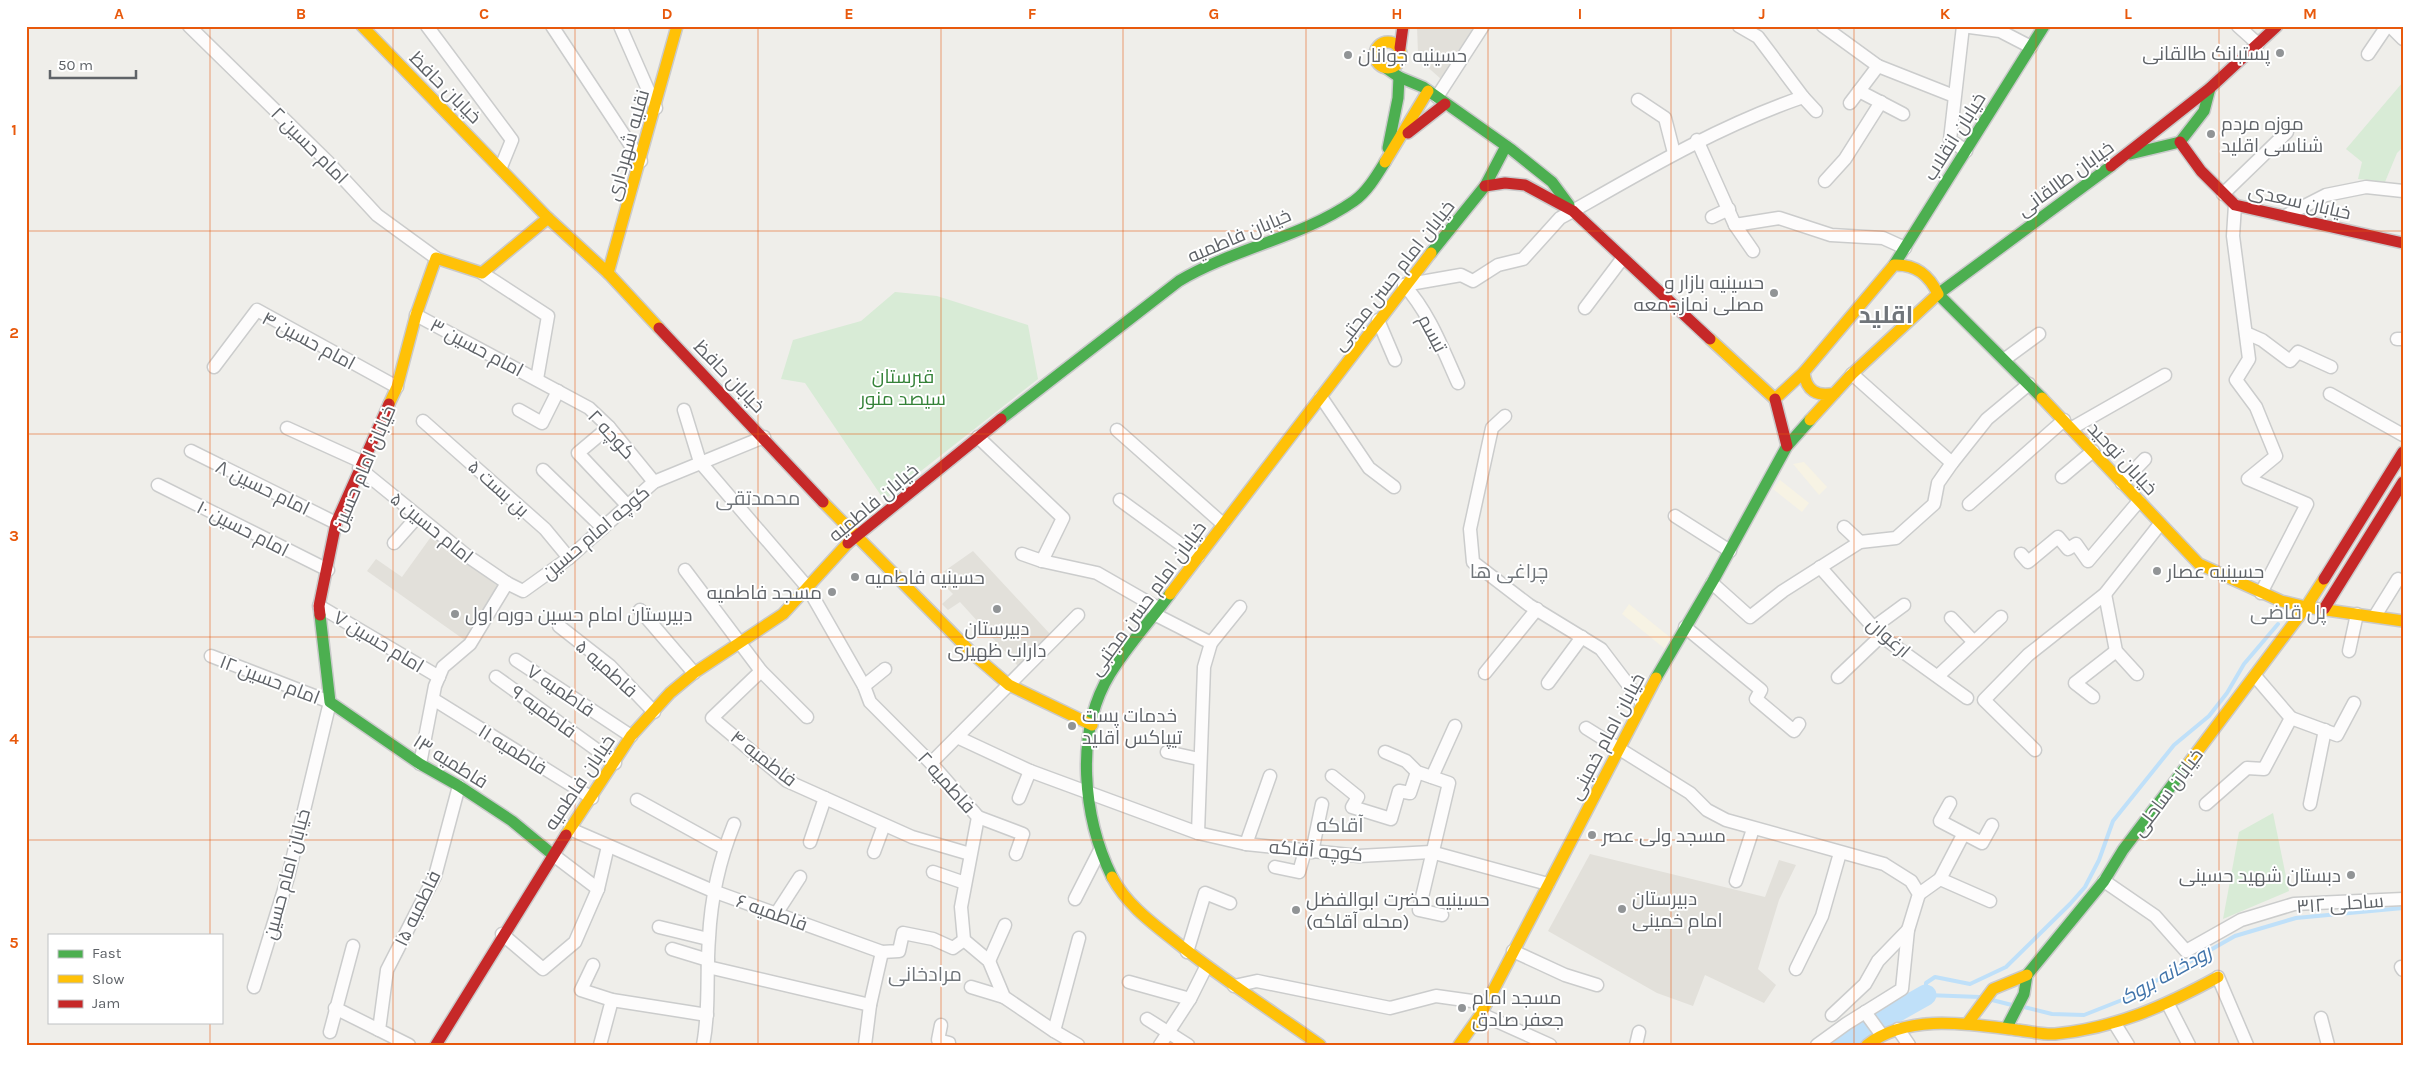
<svg xmlns="http://www.w3.org/2000/svg" width="2429" height="1071" font-family="Karla,Cairo,sans-serif">
	<style>
		.commercial { fill: #f7f3e4 }
		.education { fill: #e2e0da }
		.green { fill: #d8ebd6 }
		.lines { fill: none; stroke-linecap: round; stroke-linejoin: round }
		.stream { stroke: #bfe0f9; stroke-width: 4 }
		.river { stroke: #bfe0f9; stroke-width: 21 }
		.street-casing { stroke: #cbcccc; stroke-width: 15 }
		.fast-casing { stroke: #cacacb; stroke-width: 14 }
		.slow-casing { stroke: #cacacb; stroke-width: 14 }
		.jam-casing { stroke: #cacacb; stroke-width: 14 }
		.street { stroke: #fdfcfc; stroke-width: 12 }
		.fast { stroke: #4caf50; stroke-width: 11 }
		.slow { stroke: #ffc107; stroke-width: 11 }
		.jam { stroke: #c62828; stroke-width: 11 }
		.grid { fill: none; stroke: #e8590c; stroke-width: 1; stroke-opacity: 0.55 }
		.poi-dot { fill: #919496; stroke: #fff; stroke-width: 2 }
		.labels { text-anchor: middle; stroke-width: 4; stroke-linejoin: round; paint-order: stroke }
		.poi-label { font-size: 19px; fill: #5f6368; stroke: #fff; text-anchor: start }
		.street-label { font-size: 19px; fill: #5f6368; stroke: #fff }
		.park-label { font-size: 19px; fill: #348238; stroke: #fff }
		.neighbourhood-label { font-size: 20px; fill: #70757a; stroke: #fff }
		.water-label { font-size: 20px; font-style: italic; fill: #4174aa; stroke: #fff }
		.district-label { font-size: 24px; font-weight: bold; fill: #70757a; stroke: #fff }
		.neatline { fill: none; stroke: #e8590c; stroke-width: 2 }
		.grid-label { font-size: 16px; text-anchor: middle; font-weight: bold; fill: #e8590c }
	</style>
	<rect width="100%" height="100%" fill="#efeeea"/>
	<g class="commercial">
		<path d="M1804 462 1827 487 1819 495 1793 464Z"/>
		<path d="M1780 480 1809 503 1802 512 1773 489Z"/>
		<path d="M1629 604 1671 638 1665 649 1622 614Z"/>
	</g>
	<g class="education">
		<path d="M1417 26H1471L1476 30 1441 79 1423 63 1418 53Z"/>
		<path d="M433 534 500 588 466 641 367 571 376 559 402 577Z"/>
		<path d="M973 551 1051 635 1018 666 960 602 948 610 942 604 953 594 936 577Z"/>
		<path d="M1590 854 1765 897 1779 860 1796 865 1779 900 1758 969 1776 985 1764 1003 1705 975 1693 1006 1657 993 1548 931Z"/>
	</g>
	<g class="green">
		<path d="M2403 82V147L2397 153 2385 182 2358 179 2362 162 2346 149Z"/>
		<path d="M895 292 937 296 1028 325 1038 379 884 500 805 383 781 379 793 340 861 321Z"/>
		<path d="M2273 813 2289 891 2223 919 2239 832Z"/>
	</g>
	<g class="lines">
		<g class="stream">
			<path d="M1980 997 1926 995V983L1935 977 1970 984 2006 967 2070 904 2085 887 2099 860 2113 821 2174 745 2209 716 2227 693 2244 664 2278 624"/>
			<path d="M1992 1000 2012 1005"/>
			<path d="M2024 1007 2052 1014 2084 1015 2122 1000 2235 936 2296 918 2403 908"/>
		</g>
		<path class="river" d="M1843 1045 1859 1033 1926 995"/>
		<defs>
			<g id="street">
				<path d="M189 26 328 162 377 215 436 258"/>
				<path d="M427 26 512 140 501 167"/>
				<path d="M552 26 641 161"/>
				<path d="M620 26 656 108"/>
				<path d="M1739 26 1758 37 1803 97 1816 111"/>
				<path d="M1823 26 1878 66 1954 96"/>
				<path d="M1962 26 2000 31 2031 47"/>
				<path d="M1963 26 1950 140 1966 151"/>
				<path d="M2238 26 2258 44"/>
				<path d="M2390 26 2403 39"/>
				<path d="M2368 54 2387 26"/>
				<path d="M1859 91 1903 114"/>
				<path d="M1437 97 1483 26"/>
				<path d="M1638 100 1665 118 1674 153"/>
				<path d="M1850 103 1878 66"/>
				<path d="M1697 140 1735 225 1779 218 1831 235 1883 238 1905 248"/>
				<path d="M1825 181 1845 159 1881 102"/>
				<path d="M2223 194 2287 132"/>
				<path d="M2235 205 2233 236 2249 359 2236 380 2256 407 2276 456 2248 479 2307 504 2261 593"/>
				<path d="M2287 215 2326 195 2366 187 2403 191"/>
				<path d="M1712 217 1729 209"/>
				<path d="M1735 225 1753 251"/>
				<path d="M482 273 548 316 537 379"/>
				<path d="M1404 285 1461 275 1473 281 1498 265 1523 259 1560 218 1573 211C1648 168 1721 125 1803 97"/>
				<path d="M1404 285C1429 312 1443 350 1458 383"/>
				<path d="M1585 308 1622 259"/>
				<path d="M416 315 589 408 609 427 654 482"/>
				<path d="M1378 320 1395 360"/>
				<path d="M2246 333 2262 340 2290 361 2298 352 2331 367"/>
				<path d="M2397 339H2403"/>
				<path d="M2005 359 2039 334"/>
				<path d="M214 367 257 310 397 387"/>
				<path d="M1852 374 1952 463"/>
				<path d="M2330 394 2403 435"/>
				<path d="M1321 397 1369 468 1394 487"/>
				<path d="M519 410 542 423 558 391"/>
				<path d="M684 410 700 462 808 588 864 686 870 702 931 763 978 817 961 907 964 940 989 961 1004 997 1054 1031 1078 1045"/>
				<path d="M1505 416 1492 428 1470 529 1473 562 1529 605 1601 649 1642 703"/>
				<path d="M423 421 545 529 569 558"/>
				<path d="M609 427 578 453 627 505"/>
				<path d="M287 428 362 462"/>
				<path d="M2072 428 2165 375"/>
				<path d="M1117 430 1223 524"/>
				<path d="M978 437 1063 518 1042 561"/>
				<path d="M191 451 336 523"/>
				<path d="M359 468 466 555 507 583 523 591 569 558 654 482 764 437"/>
				<path d="M543 470 603 528"/>
				<path d="M2062 477 2093 451"/>
				<path d="M2122 483 2145 459"/>
				<path d="M158 485 328 570"/>
				<path d="M1120 500 1198 557"/>
				<path d="M1969 504 2064 420"/>
				<path d="M1675 516 1730 551"/>
				<path d="M1844 527 1860 542"/>
				<path d="M394 543 418 516"/>
				<path d="M1022 554 1042 561 1097 573 1158 608"/>
				<path d="M2021 554 2028 562 2058 537 2068 549 2076 544 2088 561 2139 501"/>
				<path d="M1820 567 1881 636 1967 698"/>
				<path d="M685 570 761 671 712 718 787 781 912 837 970 854"/>
				<path d="M1712 583 1750 617 1783 591 1860 542 1896 538 1934 504 1938 483 1952 463 1987 419 2029 384"/>
				<path d="M2105 594 2116 651 2137 674"/>
				<path d="M319 606 439 677"/>
				<path d="M640 610 694 673"/>
				<path d="M1154 614 1211 643"/>
				<path d="M2375 616 2398 579"/>
				<path d="M1951 618 1974 642"/>
				<path d="M559 626 610 666 654 712"/>
				<path d="M1685 627 1761 690 1756 699 1794 731 1799 724"/>
				<path d="M1874 627 1904 605"/>
				<path d="M2349 651 2357 614"/>
				<path d="M211 656 330 702 288 877 254 987"/>
				<path d="M516 660 631 736"/>
				<path d="M761 671 807 717"/>
				<path d="M1485 673 1537 609"/>
				<path d="M1938 676 2001 617"/>
				<path d="M496 677 615 763"/>
				<path d="M1838 677 1881 636"/>
				<path d="M1548 683 1582 637"/>
				<path d="M864 686 885 669"/>
				<path d="M2093 697 2075 683 2116 651"/>
				<path d="M433 699 592 798"/>
				<path d="M2291 718 2337 735 2354 703"/>
				<path d="M1586 728 1690 793 1707 810 1726 820 1884 864 1911 881 1919 894 1908 930 1902 989 1846 1024 1817 1045"/>
				<path d="M957 737 1030 771 1198 833 1246 844 1359 856 1431 852 1548 884"/>
				<path d="M2035 750 1984 700 2028 655 2105 594 2160 524"/>
				<path d="M1167 752 1199 759"/>
				<path d="M1385 752 1406 761 1417 772 1449 783 1419 910 1442 915"/>
				<path d="M931 763 1078 615"/>
				<path d="M420 764 435 686 443 667 470 644 507 583"/>
				<path d="M1332 776 1358 797 1352 807 1391 819 1399 791 1410 793 1417 772"/>
				<path d="M1432 777 1455 726"/>
				<path d="M1019 798 1030 771"/>
				<path d="M637 800 724 848"/>
				<path d="M1950 803 1940 821 1982 843 1992 825"/>
				<path d="M2206 804 2247 768 2264 769 2291 718 2255 676"/>
				<path d="M2310 804 2325 730"/>
				<path d="M978 817 1023 834 1016 854"/>
				<path d="M570 829 713 891 882 952 899 951 903 933 933 939 953 948 964 940"/>
				<path d="M1198 833 1204 667 1211 643 1240 607"/>
				<path d="M810 842 825 798"/>
				<path d="M1246 844 1270 776"/>
				<path d="M874 852 884 825"/>
				<path d="M1312 852 1322 804"/>
				<path d="M552 854 598 889"/>
				<path d="M1275 867 1299 872 1305 851"/>
				<path d="M933 872 965 883"/>
				<path d="M1940 879 1963 835"/>
				<path d="M1736 881 1753 829"/>
				<path d="M2104 881 2155 916 2186 951 2241 920 2294 904 2403 899"/>
				<path d="M1919 894 1940 879 1990 901"/>
				<path d="M1075 899 1100 850"/>
				<path d="M776 914 800 877"/>
				<path d="M659 927 708 939"/>
				<path d="M502 934 543 969 575 942 598 889 608 846"/>
				<path d="M672 949 708 960"/>
				<path d="M1513 951 1565 975 1597 985"/>
				<path d="M1187 952 1205 893 1230 903"/>
				<path d="M989 961 1005 925"/>
				<path d="M593 965 581 990 612 1000 707 1015"/>
				<path d="M708 967 870 1005"/>
				<path d="M2401 967 2403 970"/>
				<path d="M1796 969 1822 916 1840 853"/>
				<path d="M2218 977 2247 1045"/>
				<path d="M1129 982 1190 999"/>
				<path d="M1234 986 1257 981 1390 1008 1436 996 1486 1003"/>
				<path d="M971 987 1004 997"/>
				<path d="M2168 1004 2189 1045"/>
				<path d="M335 1008 379 1030"/>
				<path d="M1865 1012 1881 1034"/>
				<path d="M1481 1014 1550 1045"/>
				<path d="M1832 1015 1865 984 1878 961 1908 930"/>
				<path d="M2321 1018 2328 1045"/>
				<path d="M1147 1019 1188 1045"/>
				<path d="M2115 1024 2128 1045"/>
				<path d="M941 1025 938 1040 949 1043V1045"/>
				<path d="M1898 1029 1909 1045"/>
				<path d="M1054 1031 1079 938"/>
				<path d="M330 1032 353 946"/>
				<path d="M409 1045 379 1030 387 970 435 876 459 786"/>
				<path d="M600 1045 612 1000"/>
				<path d="M703 1045C710 1009 706 974 709 938 711 898 719 861 734 824"/>
				<path d="M865 1045 870 1005 882 952"/>
				<path d="M1160 1045 1190 999 1206 967"/>
				<path d="M1636 1045 1639 1032"/>
			</g>
			<g id="fast">
				<path d="M1386 68 1399 77 1423 87 1512 150 1552 182 1569 205"/>
				<path d="M2180 142 2204 111 2210 88"/>
				<path d="M1388 148 1398 98 1399 77"/>
				<path d="M2130 154 2180 142"/>
				<path d="M1431 253 1485 186 1506 146"/>
				<path d="M1894 265 2044 26"/>
				<path d="M2042 398 1938 294 2111 166"/>
				<path d="M1001 419 1179 281C1234 248 1301 238 1354 201 1367 192 1377 175 1385 162"/>
				<path d="M320 615 330 702 420 764 459 786 512 821 552 854"/>
				<path d="M1656 678 1714 579 1787 446 1810 420"/>
				<path d="M1112 877C1083 817 1074 733 1110 674 1127 646 1151 620 1170 594"/>
				<path d="M2007 1027 2024 994 2027 975 2104 881 2123 850 2188 764"/>
			</g>
			<g id="slow">
				<path d="M362 26 548 218 608 273 659 328"/>
				<circle cx="1388" cy="55" r="13"/>
				<path d="M1385 162 1428 91"/>
				<path d="M608 273 677 26"/>
				<path d="M1710 339 1775 399"/>
				<path d="M2042 398 2199 564 2281 601 2306 607 2403 621"/>
				<path d="M1775 399 1804 372"/>
				<path d="M389 404 397 387 416 315 436 258 482 273 548 218"/>
				<path d="M1810 420 1852 374 1938 294C1929 275 1916 264 1894 265L1804 372C1806 391 1817 397 1835 393"/>
				<path d="M823 502 974 655 1009 685 1092 725"/>
				<path d="M1170 594 1431 253"/>
				<path d="M2188 764 2306 607 2324 579"/>
				<path d="M566 835 631 736 670 693 694 673 783 614 848 543"/>
				<path d="M1112 877C1127 905 1152 923 1176 942 1222 979 1272 1011 1320 1045"/>
				<path d="M1967 1024 1993 989 2027 975"/>
				<path d="M1459 1045 1481 1014 1656 678"/>
				<path d="M1867 1045C1908 1013 1969 1024 2017 1030 2029 1031 2043 1035 2055 1034 2116 1028 2165 1006 2218 977"/>
			</g>
			<g id="jam">
				<path d="M1400 48 1403 26"/>
				<path d="M1408 133 1445 104"/>
				<path d="M2180 142 2201 171 2235 205 2403 243"/>
				<path d="M2111 166 2210 88 2277 26"/>
				<path d="M1485 186 1505 183 1525 185 1573 211 1710 339"/>
				<path d="M659 328 823 502"/>
				<path d="M1775 399 1787 446"/>
				<path d="M848 543 1001 419"/>
				<path d="M2324 579 2403 452"/>
				<path d="M2324 609 2403 482"/>
				<path d="M320 615 319 606 336 523 389 404"/>
				<path d="M436 1045 566 835"/>
			</g>
		</defs>
		<use href="#street" class="street-casing"/>
		<use href="#fast" class="fast-casing"/>
		<use href="#slow" class="slow-casing"/>
		<use href="#jam" class="jam-casing"/>
		<use href="#street" class="street"/>
		<use href="#fast" class="fast"/>
		<use href="#slow" class="slow"/>
		<use href="#jam" class="jam"/>
	</g>
	<path class="grid" d="M210 26V935M393 26V1045M575 26V1045M758 26V1045M941 26V1045M1123 26V1045M1306 26V1045M1488 26V1045M1671 26V1045M1854 26V1045M2036 26V1045M2219 26V1045M26 231H2403M26 434H2403M26 637H2403M26 840H2403M210 1022V1045"/>
	<g class="poi-dot">
		<circle cx="2280" cy="53" r="5"/>
		<circle cx="1348" cy="55" r="5"/>
		<circle cx="2211" cy="134" r="5"/>
		<circle cx="1774" cy="293" r="5"/>
		<circle cx="2157" cy="571" r="5"/>
		<circle cx="855" cy="577" r="5"/>
		<circle cx="832" cy="592" r="5"/>
		<circle cx="997" cy="609" r="5"/>
		<circle cx="455" cy="614" r="5"/>
		<circle cx="1072" cy="726" r="5"/>
		<circle cx="1592" cy="835" r="5"/>
		<circle cx="2351" cy="875" r="5"/>
		<circle cx="1622" cy="909" r="5"/>
		<circle cx="1296" cy="910" r="5"/>
		<circle cx="1462" cy="1008" r="5"/>
	</g>
	<g class="labels">
		<g class="poi-label">
			<text x="2270" y="60" text-anchor="end">پستبانک طالقانی</text>
			<text x="1358" y="62">حسینیه جوانان</text>
			<text x="2221" y="130">موزه مردم<tspan x="2221" dy="22">شناسی اقلید</tspan></text>
			<text x="1764" y="289" text-anchor="end">حسینیه بازار و<tspan x="1764" dy="22">مصلی نمازجمعه</tspan></text>
			<text x="2167" y="578">حسینیه عصار</text>
			<text x="865" y="584">حسینیه فاطمیه</text>
			<text x="822" y="599" text-anchor="end">مسجد فاطمیه</text>
			<text x="465" y="621">دبیرستان امام حسین دوره اول</text>
			<text x="997" y="635" text-anchor="middle">دبیرستان<tspan x="997" dy="22">داراب ظهیری</tspan></text>
			<text x="1082" y="722">خدمات پست<tspan x="1082" dy="22">تیپاکس اقلید</tspan></text>
			<text x="1602" y="842">مسجد ولی عصر</text>
			<text x="2341" y="882" text-anchor="end">دبستان شهید حسینی</text>
			<text x="1632" y="905">دبیرستان<tspan x="1632" dy="22">امام خمینی</tspan></text>
			<text x="1306" y="906">حسینیه حضرت ابوالفضل<tspan x="1306" dy="22">(محله آقاکه)</tspan></text>
			<text x="1472" y="1004">مسجد امام<tspan x="1472" dy="22">جعفر صادق</tspan></text>
		</g>
		<g class="street-label">
			<text transform="translate(446 87) rotate(45)" y="7">خیابان حافظ</text>
			<text transform="translate(1954 136) rotate(-58)" y="7">خیابان انقلاب</text>
			<text transform="translate(310 145) rotate(45)" y="7">امام حسین ۲</text>
			<text transform="translate(627 145) rotate(-74)" y="7">نقلیه شهرداری</text>
			<text transform="translate(2065 178) rotate(-36)" y="7">خیابان طالقانی</text>
			<text transform="translate(2300 201) rotate(13)" y="7">خیابان سعدی</text>
			<text transform="translate(1239 235) rotate(-23)" y="7">خیابان فاطمیه</text>
			<text transform="translate(1393 275) rotate(-52)" y="7">خیابان امام حسن مجتبی</text>
			<text transform="translate(1433 333) rotate(62)" y="7">تبسم</text>
			<text transform="translate(309 340) rotate(28)" y="7">امام حسین ۴</text>
			<text transform="translate(477 347) rotate(28)" y="7">امام حسین ۳</text>
			<text transform="translate(730 376) rotate(46)" y="7">خیابان حافظ</text>
			<text transform="translate(612 434) rotate(47)" y="7">کوچه ۲</text>
			<text transform="translate(2123 458) rotate(47)" y="7">خیابان توحید</text>
			<text transform="translate(363 468) rotate(-67)" y="7">خیابان امام حسین</text>
			<text transform="translate(263 487) rotate(26)" y="7">امام حسین ۸</text>
			<text transform="translate(499 488) rotate(42)" y="7">بن بست ۵</text>
			<text transform="translate(873 502) rotate(-40)" y="7">خیابان فاطمیه</text>
			<text transform="translate(432 527) rotate(39)" y="7">امام حسین ۵</text>
			<text transform="translate(243 528) rotate(27)" y="7">امام حسین ۱۰</text>
			<text transform="translate(595 532) rotate(-40)" y="7">کوچه امام حسین</text>
			<text transform="translate(1147 598) rotate(-54)" y="7">خیابان امام حسن مجتبی</text>
			<text transform="translate(1889 637) rotate(41)" y="7">ارغوان</text>
			<text transform="translate(379 641) rotate(31)" y="7">امام حسین ۷</text>
			<text transform="translate(607 668) rotate(42)" y="7">فاطمیه ۵</text>
			<text transform="translate(270 679) rotate(21)" y="7">امام حسین ۱۲</text>
			<text transform="translate(561 690) rotate(34)" y="7">فاطمیه ۷</text>
			<text transform="translate(544 711) rotate(36)" y="7">فاطمیه ۹</text>
			<text transform="translate(1606 736) rotate(-62)" y="7">خیابان امام خمینی</text>
			<text transform="translate(513 749) rotate(32)" y="7">فاطمیه ۱۱</text>
			<text transform="translate(764 758) rotate(38)" y="7">فاطمیه ۴</text>
			<text transform="translate(451 761) rotate(32)" y="7">فاطمیه ۱۳</text>
			<text transform="translate(579 782) rotate(-56)" y="7">خیابان فاطمیه</text>
			<text transform="translate(947 782) rotate(48)" y="7">فاطمیه ۲</text>
			<text transform="translate(2167 792) rotate(-53)" y="7">خیابان ساحلی</text>
			<text transform="translate(1316 850) rotate(5)" y="7">کوچه آقاکه</text>
			<text transform="translate(286 874) rotate(-75)" y="7">خیابان امام حسین</text>
			<text transform="translate(2340 903) rotate(-4)" y="7">ساحلی ۳۱۲</text>
			<text transform="translate(417 908) rotate(-64)" y="7">فاطمیه ۱۵</text>
			<text transform="translate(772 912) rotate(20)" y="7">فاطمیه ۶</text>
		</g>
		<g class="park-label">
			<text x="903" y="383">قبرستان<tspan x="903" dy="22">سیصد منور</tspan></text>
		</g>
		<g class="neighbourhood-label">
			<text x="758" y="505">محمدتقی</text>
			<text x="1509" y="578">چراغی ها</text>
			<text x="2288" y="619">پل قاضی</text>
			<text x="1340" y="832">آقاکه</text>
			<text x="925" y="981">مرادخانی</text>
		</g>
		<g class="water-label">
			<text transform="translate(2165 975) rotate(-29)" y="7">رودخانه بروک</text>
		</g>
		<g class="district-label">
			<text x="1886" y="323">اقلید</text>
		</g>
	</g>
	<rect width="2429" height="1071" fill="none" stroke="#ffffff" stroke-width="55"/>
	<rect x="48" y="934" width="175" height="90" fill="#ffffff" stroke="#bfc1c3"/>
	<rect x="58" y="950" width="25" height="8" fill="#4caf50" stroke="#bfc1c3"/>
	<text x="92" y="958" font-size="15" fill="#5f6368">Fast</text>
	<rect x="58" y="975" width="25" height="8" fill="#ffc107" stroke="#bfc1c3"/>
	<text x="92" y="984" font-size="15" fill="#5f6368">Slow</text>
	<rect x="58" y="1000" width="25" height="8" fill="#c62828" stroke="#bfc1c3"/>
	<text x="92" y="1008" font-size="15" fill="#5f6368">Jam</text>
	<path d="M50 70v8h86v-8" fill="none" stroke="#5f6368" stroke-width="2.5"/>
	<text x="58" y="70" font-size="15" fill="#5f6368" stroke="#ffffff" stroke-width="4" paint-order="stroke">50 m</text>
	<rect x="28" y="28" width="2374" height="1016" class="neatline"/>
	<g class="grid-label">
		<text x="119" y="19">A</text>
		<text x="301" y="19">B</text>
		<text x="484" y="19">C</text>
		<text x="667" y="19">D</text>
		<text x="849" y="19">E</text>
		<text x="1032" y="19">F</text>
		<text x="1214" y="19">G</text>
		<text x="1397" y="19">H</text>
		<text x="1580" y="19">I</text>
		<text x="1762" y="19">J</text>
		<text x="1945" y="19">K</text>
		<text x="2128" y="19">L</text>
		<text x="2310" y="19">M</text>
		<text x="14" y="135">1</text>
		<text x="14" y="338">2</text>
		<text x="14" y="541">3</text>
		<text x="14" y="744">4</text>
		<text x="14" y="948">5</text>
	</g>
</svg>
